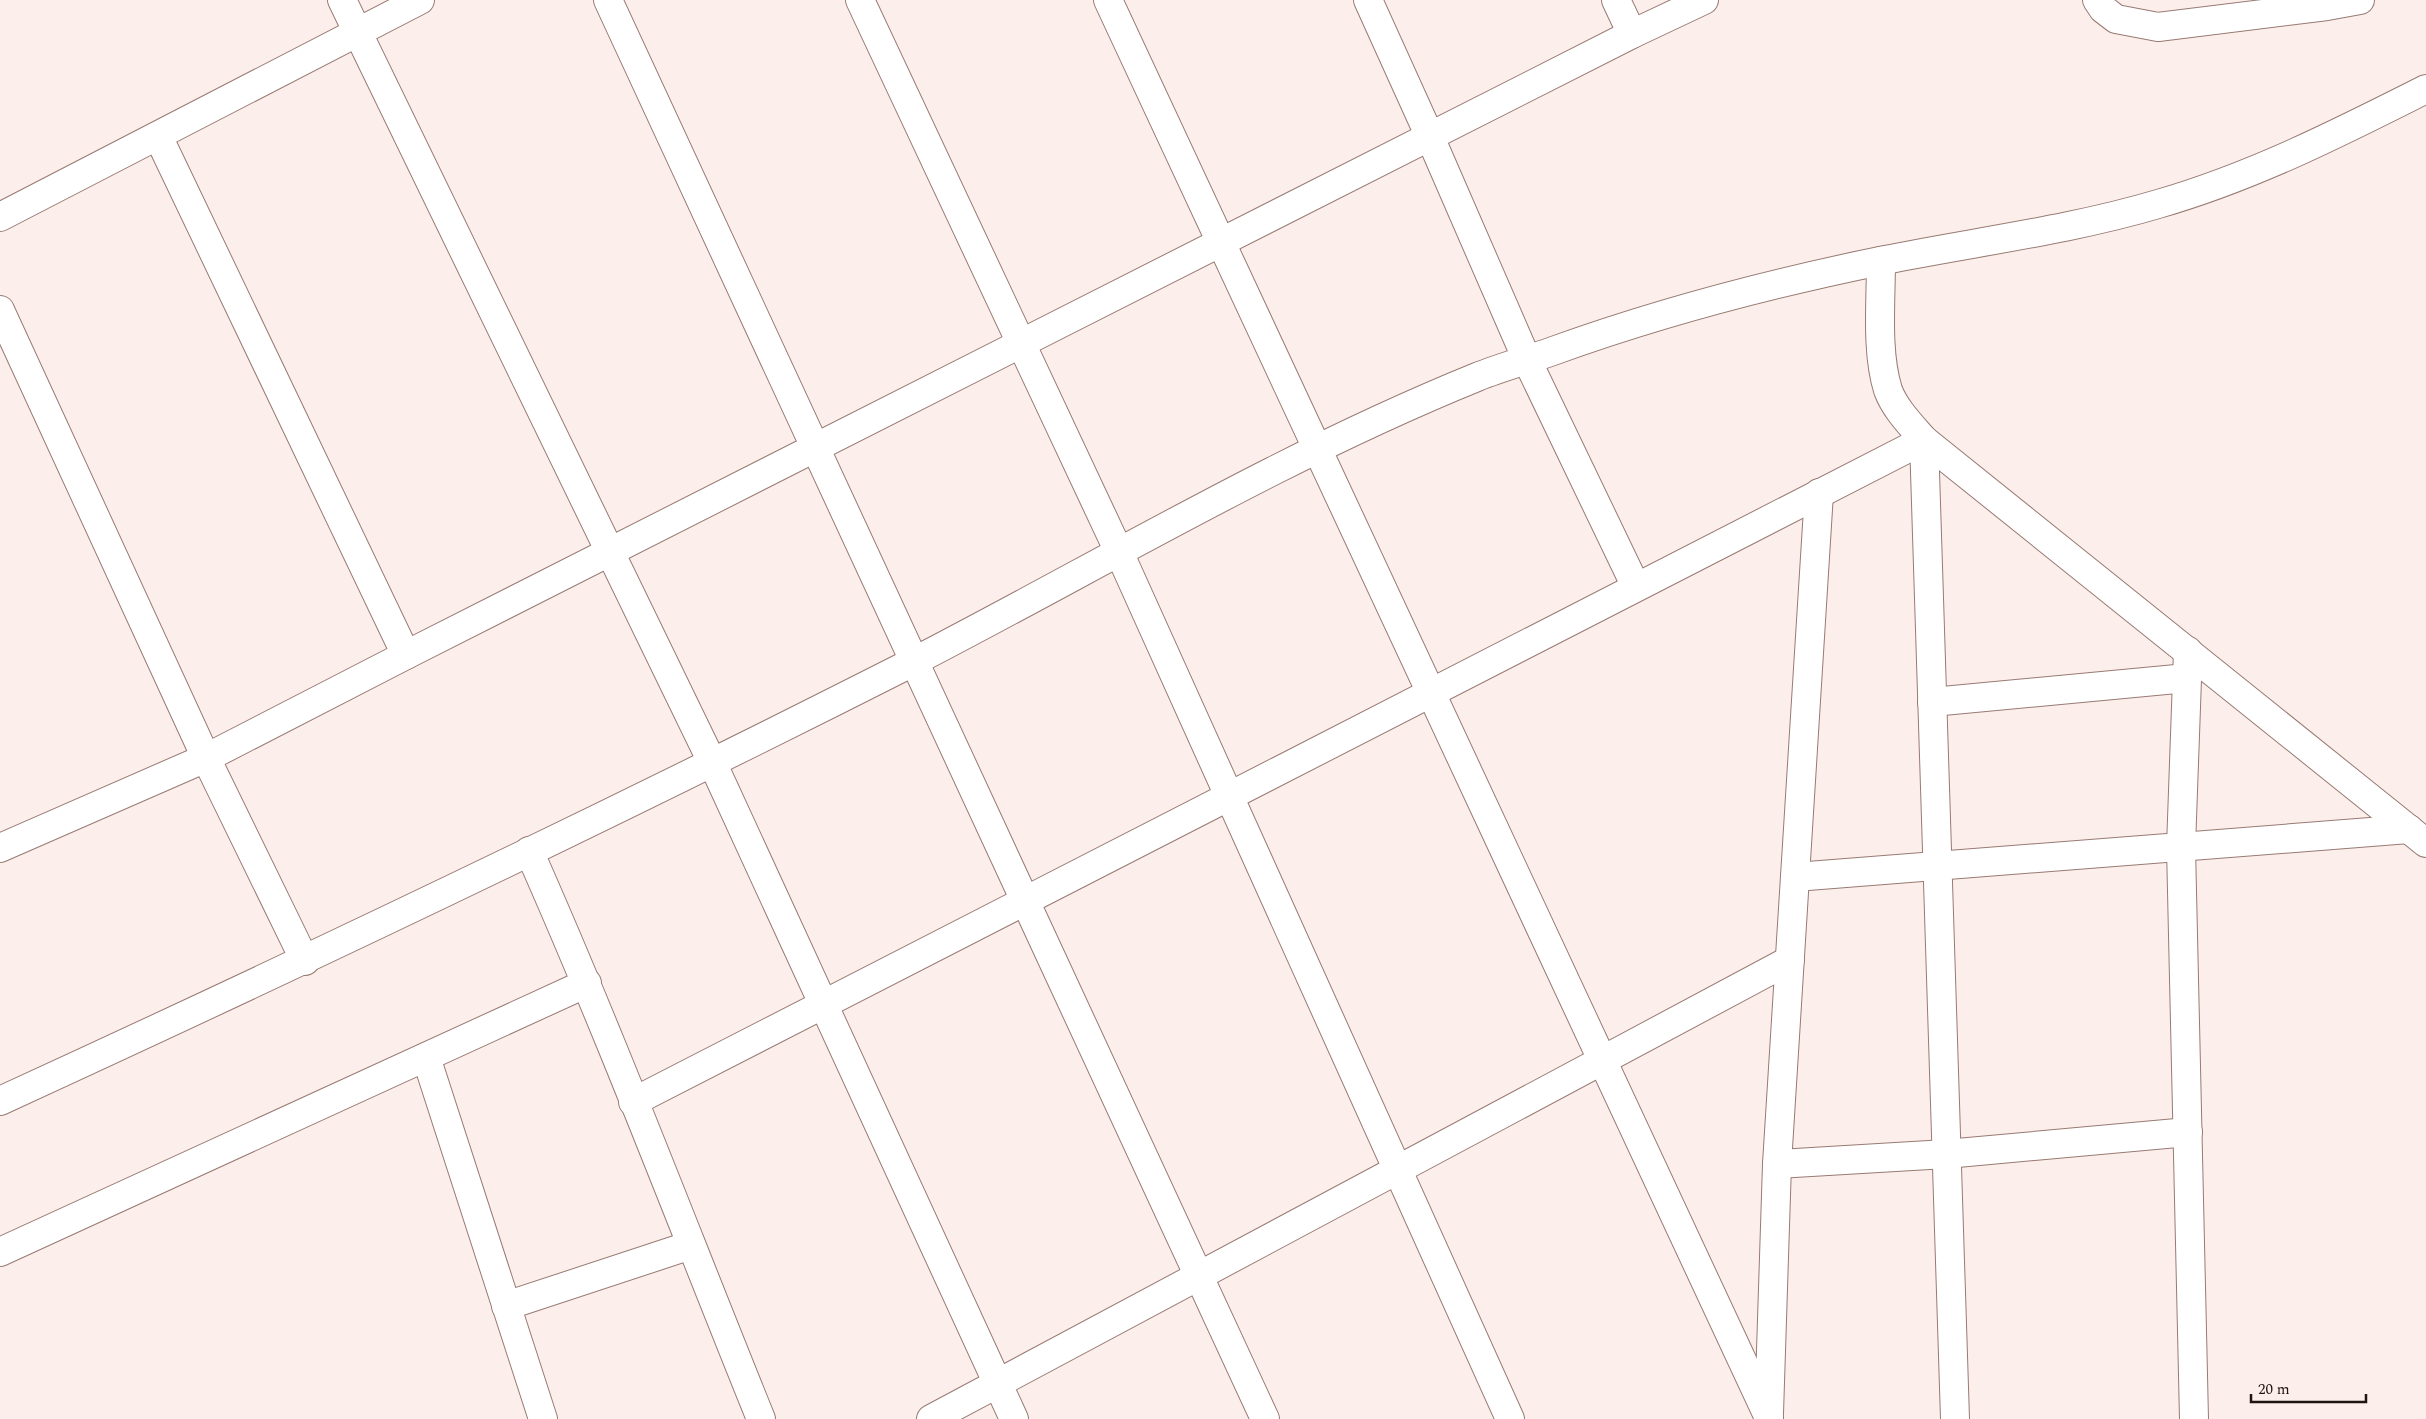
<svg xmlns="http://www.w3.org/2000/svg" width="2426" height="1419" font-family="Spectral,serif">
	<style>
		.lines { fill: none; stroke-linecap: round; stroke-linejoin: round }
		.minor-casing { stroke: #987a73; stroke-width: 30 }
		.minor { stroke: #fff; stroke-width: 28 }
	</style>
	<rect width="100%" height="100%" fill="#fcefeb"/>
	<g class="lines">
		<defs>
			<g id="minor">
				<path d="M342 0 712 762 1014 1419"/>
				<path d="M608 0 1265 1419"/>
				<path d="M860 0 1119 552 1510 1419"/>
				<path d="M1108 0 1769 1418"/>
				<path d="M1368 0 1430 137 1527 360 1636 587"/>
				<path d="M1616 0 1632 34"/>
				<path d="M2097 0 2103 9 2116 19 2158 27 2327 6 2360 0"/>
				<path d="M158 136 406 655"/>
				<path d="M0 217 420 0"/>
				<path d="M1881 261C1881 301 1876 352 1888 390 1895 409 1911 425 1924 440L2426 843"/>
				<path d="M0 310 206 758 305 961"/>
				<path d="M1924 440 1955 1419"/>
				<path d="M2188 651 2181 847 2194 1419"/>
				<path d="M1932 702 2187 678"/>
				<path d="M0 848 206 758 406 655 1632 34 1704 0"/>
				<path d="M529 851C612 1038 684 1229 761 1419"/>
				<path d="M1795 877 2409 829"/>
				<path d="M426 1057 543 1419"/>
				<path d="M0 1101C305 961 609 816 909 664 1097 567 1280 457 1477 377 1502 367 1528 360 1553 351 1661 312 1772 283 1885 260 1974 242 2071 230 2158 204 2252 177 2339 133 2426 89"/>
				<path d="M633 1102 1924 440"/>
				<path d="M1777 1164 1946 1154 2188 1132"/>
				<path d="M0 1252 587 983"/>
				<path d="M506 1306 691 1245"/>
				<path d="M1769 1413 1777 1164 1819 493"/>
				<path d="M931 1419 1790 960"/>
			</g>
		</defs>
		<use href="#minor" class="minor-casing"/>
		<use href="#minor" class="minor"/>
	</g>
	<path d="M2251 1394v8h115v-8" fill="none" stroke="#1f1411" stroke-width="2.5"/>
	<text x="2258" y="1394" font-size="15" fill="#1f1411" stroke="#fcefeb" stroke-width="4" paint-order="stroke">20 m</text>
</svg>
